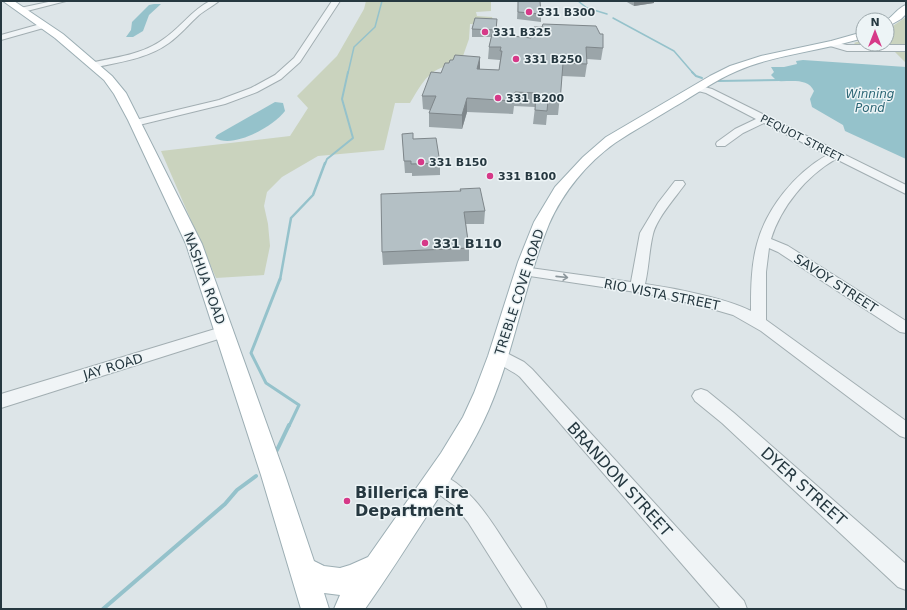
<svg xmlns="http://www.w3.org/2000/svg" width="907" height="610" font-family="'DejaVu Sans',sans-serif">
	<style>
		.green { fill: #cad3be }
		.water { fill: #95c2cb }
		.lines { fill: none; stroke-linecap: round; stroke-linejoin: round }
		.stream-far4 { stroke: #95c2cb; stroke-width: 1.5 }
		.stream-far3 { stroke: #95c2cb; stroke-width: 2 }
		.stream-far2 { stroke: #95c2cb; stroke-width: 2.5 }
		.stream-far1 { stroke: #95c2cb; stroke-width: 3 }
		.stream { stroke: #95c2cb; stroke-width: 4 }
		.minor-casing { stroke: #a2aeb2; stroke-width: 2 }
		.major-casing { stroke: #9caeb4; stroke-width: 2 }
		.minor { fill: #f0f4f6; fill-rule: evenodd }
		.major { fill: #fff; fill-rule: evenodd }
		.wall { fill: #9ba5a9 }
		.shaded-wall { fill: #7e868a }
		.building { fill: #b4c0c5; stroke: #7e868a }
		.oneway { stroke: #8b969b }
		.poi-dot { fill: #d63988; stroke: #edf4f6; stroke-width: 1.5 }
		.labels { text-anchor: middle; stroke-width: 3; stroke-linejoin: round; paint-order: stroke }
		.far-poi-label { font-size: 11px; font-weight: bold; fill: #263840; stroke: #edf4f6; text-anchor: start }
		.far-street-label { font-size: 11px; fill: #263840; stroke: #edf4f6 }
		.far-water-label { font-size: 12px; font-style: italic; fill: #2d6776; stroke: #edf4f6 }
		.poi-label { font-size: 13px; font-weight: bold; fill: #263840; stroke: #edf4f6; text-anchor: start }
		.street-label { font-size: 13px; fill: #263840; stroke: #edf4f6 }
		.near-street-label { font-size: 16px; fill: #263840; stroke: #edf4f6 }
		.near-poi-label { font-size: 16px; font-weight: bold; fill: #263840; stroke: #edf4f6; text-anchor: start }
	</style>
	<rect width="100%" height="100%" fill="#dde5e8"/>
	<g class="green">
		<path d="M366 1H493L491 2V11L476 12 477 16 492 17 494 24H470L469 39 463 56 479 66C468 66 455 65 444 67 427 71 418 90 410 103H395L384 150 318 156 282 177 267 192 264 206 268 224 270 246 264 275 216 278 161 151 290 136 308 108 297 96 337 56 364 9Z"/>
		<path d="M906 17V63L895 52 899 51 856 45 854 43 863 40V44H887V30Z"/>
	</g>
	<g class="water">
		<path d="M154 4H161L149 15 143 31 133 37H126L131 30 132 22 149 5Z"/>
		<path d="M803 60 906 67V159L845 131 843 125 812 107 810 99 814 91C808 77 789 82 777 81L771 75 774 72 771 67H784L797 64 796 61Z"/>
		<path d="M275 102 283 103 285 111C274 126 234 149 215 138L217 135Z"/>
	</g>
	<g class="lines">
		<g class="stream-far4">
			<path d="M578 1 587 8 607 14"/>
			<path d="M613 18 674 51 693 73"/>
			<path d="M348 73 354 47 375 27 382 1"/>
		</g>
		<g class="stream-far3">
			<path d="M692 72 696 76 702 78"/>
			<path d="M718 81 780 80"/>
			<path d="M325 164 327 159 353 138 342 99 348 72"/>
		</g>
		<path class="stream-far2" d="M280 280 291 218 313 195 325 163"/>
		<path class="stream-far1" d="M280 279 251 353 266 383 299 405 289 426"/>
		<g class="stream">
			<path d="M277 450 289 425"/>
			<path d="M103 609 225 504 237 490 256 476"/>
		</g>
		<defs>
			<g id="minor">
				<path d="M53 1H66L23 12 19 10 20 8Z"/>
				<path d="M210 1H219C213 6 205 10 199 15 189 24 180 35 169 43 147 59 119 62 93 68L89 65 90 63C116 57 143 55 165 38 181 27 192 10 210 1Z"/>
				<path d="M332 1H340L300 62 281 79 257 92 225 104 135 126 130 123 131 121 219 100 251 88 275 75 294 58Z"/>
				<path d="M44 23 48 25 47 27 1 40V35Z"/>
				<path d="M830 42H833L847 45H906V51H847L830 46 829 44Z"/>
				<path d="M697 85 712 89 906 185V194L836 159C806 176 781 207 771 239L788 246 906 321V333L900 332 778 252 769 248 766 272V320L906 421V438L900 436 761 331 733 315 702 306 649 294 523 275 518 274 516 271 518 268 523 267 631 282 640 233 658 203 675 181H683L685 184C675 198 657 218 653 234 649 250 649 267 645 284 673 288 726 298 751 311 751 289 751 266 757 244 766 209 795 173 827 155L764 123 743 133 725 146H717L716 144 717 142 735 129 756 119 706 93 694 90 692 88Z"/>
				<path d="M225 326 231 327 233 331 231 335 1 408V394Z"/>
				<path d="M499 349 524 362 532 369 744 601 747 609H721L520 377C512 370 496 365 491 355L493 351Z"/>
				<path d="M701 389 707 391 734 413 906 564V590L898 587 722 423 695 401 692 396 695 391Z"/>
				<path d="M436 472C470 485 489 518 508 547 520 565 532 583 544 601L547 609H523L468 522 455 506 429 487 426 481 429 475Z"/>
			</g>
			<g id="major">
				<path d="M3 1H14L63 34 112 76 126 93 202 244 285 475 314 561 324 566 340 568 350 565 368 557 441 453 463 417 474 393 488 356 518 262 534 222 555 187 583 157 606 137 710 76 730 66 761 56 831 41 863 32V38C822 51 776 54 737 71 715 80 695 95 674 107 655 119 634 130 615 143 587 163 563 192 549 224 524 284 515 349 489 409 473 446 450 480 428 514 407 546 387 578 365 609H334L340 595 324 593 329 609H301L261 475 186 244 128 120 114 94 104 80 55 38Z"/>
				<path d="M906 5V14L901 19 887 27V20C893 16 899 7 906 5Z"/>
			</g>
		</defs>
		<use href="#minor" class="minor-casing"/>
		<use href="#major" class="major-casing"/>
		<use href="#minor" class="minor"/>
		<use href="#major" class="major"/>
	</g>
	<g class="wall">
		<path d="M518 1 541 14V22L517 19Z"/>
		<path d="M625 1H654V3L634 6Z"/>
		<path d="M497 19 496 35 603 48 601 60 587 59V64L585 77 562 76 558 115H547L546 125 533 124 535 107 514 106 513 114 467 112 462 129 429 127V113L430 110 423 109 422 96 441 73 449 63 453 60 480 57V69L499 70 500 60 488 59 489 47 491 37H472V29Z"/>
		<path d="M402 134 413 139 440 163V175L412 176V173H405Z"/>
		<path d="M460 189 485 211 484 224H466L469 248V261L383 265 382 252 460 191Z"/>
	</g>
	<g class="shaded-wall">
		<path d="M634 1H654V3L634 6Z"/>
		<path d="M480 57V69H477Z"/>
		<path d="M467 98V112L462 129V115Z"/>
	</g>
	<g class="building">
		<path d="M518 1H540L541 14 518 12Z"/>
		<path d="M475 18 497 19 496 30 472 29Z"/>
		<path d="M543 24 596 26 600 34H603V48L586 47 587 64 563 63 560 102 548 101 547 111 535 110 536 93 515 92 514 101 467 98 462 115 429 113 436 96H422L431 72 441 73 445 63H449L450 60H453L455 55 480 57 477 69 499 70 502 51H500L501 47H489L492 34 531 38 534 27H542Z"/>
		<path d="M413 133V139L436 138 440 163 411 164V161H404L402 134Z"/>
		<path d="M480 188 485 211 464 212 469 248 382 252 381 194 461 191 460 189Z"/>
	</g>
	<defs><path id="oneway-shaft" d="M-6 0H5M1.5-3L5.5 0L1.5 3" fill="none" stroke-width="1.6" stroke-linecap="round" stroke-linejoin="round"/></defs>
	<use class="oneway" href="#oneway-shaft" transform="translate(562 277) rotate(6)"/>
	<g class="poi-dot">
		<circle cx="529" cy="12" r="4"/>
		<circle cx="485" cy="32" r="4"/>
		<circle cx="516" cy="59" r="4"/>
		<circle cx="498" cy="98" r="4"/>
		<circle cx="421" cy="162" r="4"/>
		<circle cx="490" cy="176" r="4"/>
		<circle cx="425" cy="243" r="4"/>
		<circle cx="347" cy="501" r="4"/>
	</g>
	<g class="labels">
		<g class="far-poi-label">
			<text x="537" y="16">331 B300</text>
			<text x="493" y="36">331 B325</text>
			<text x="524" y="63">331 B250</text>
			<text x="506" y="102">331 B200</text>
			<text x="429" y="166">331 B150</text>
			<text x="498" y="180">331 B100</text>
		</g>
		<g class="far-street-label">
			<text transform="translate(802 138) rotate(27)" y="4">PEQUOT STREET</text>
		</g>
		<g class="far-water-label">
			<text x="870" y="98">Winning<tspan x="870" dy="14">Pond</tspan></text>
		</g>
		<g class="poi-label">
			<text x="433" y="248">331 B110</text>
		</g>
		<g class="street-label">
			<text transform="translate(205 278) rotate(70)" y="5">NASHUA ROAD</text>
			<text transform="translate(836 283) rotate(33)" y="5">SAVOY STREET</text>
			<text transform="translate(519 292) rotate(-72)" y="5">TREBLE COVE ROAD</text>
			<text transform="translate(662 294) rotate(11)" y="5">RIO VISTA STREET</text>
			<text transform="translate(113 366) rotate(-17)" y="5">JAY ROAD</text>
		</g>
		<g class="near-street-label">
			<text transform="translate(620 479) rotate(48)" y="6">BRANDON STREET</text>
			<text transform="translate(804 486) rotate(42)" y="6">DYER STREET</text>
		</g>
		<g class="near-poi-label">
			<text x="355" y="498">Billerica Fire<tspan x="355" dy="18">Department</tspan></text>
		</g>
	</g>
	<rect width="907" height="610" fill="none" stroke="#263840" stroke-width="4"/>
	<g transform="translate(875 32)"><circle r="19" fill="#edf4f6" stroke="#9da9ad"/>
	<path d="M0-3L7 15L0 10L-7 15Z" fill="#d63988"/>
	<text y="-6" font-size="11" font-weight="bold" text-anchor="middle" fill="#263840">N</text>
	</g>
</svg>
